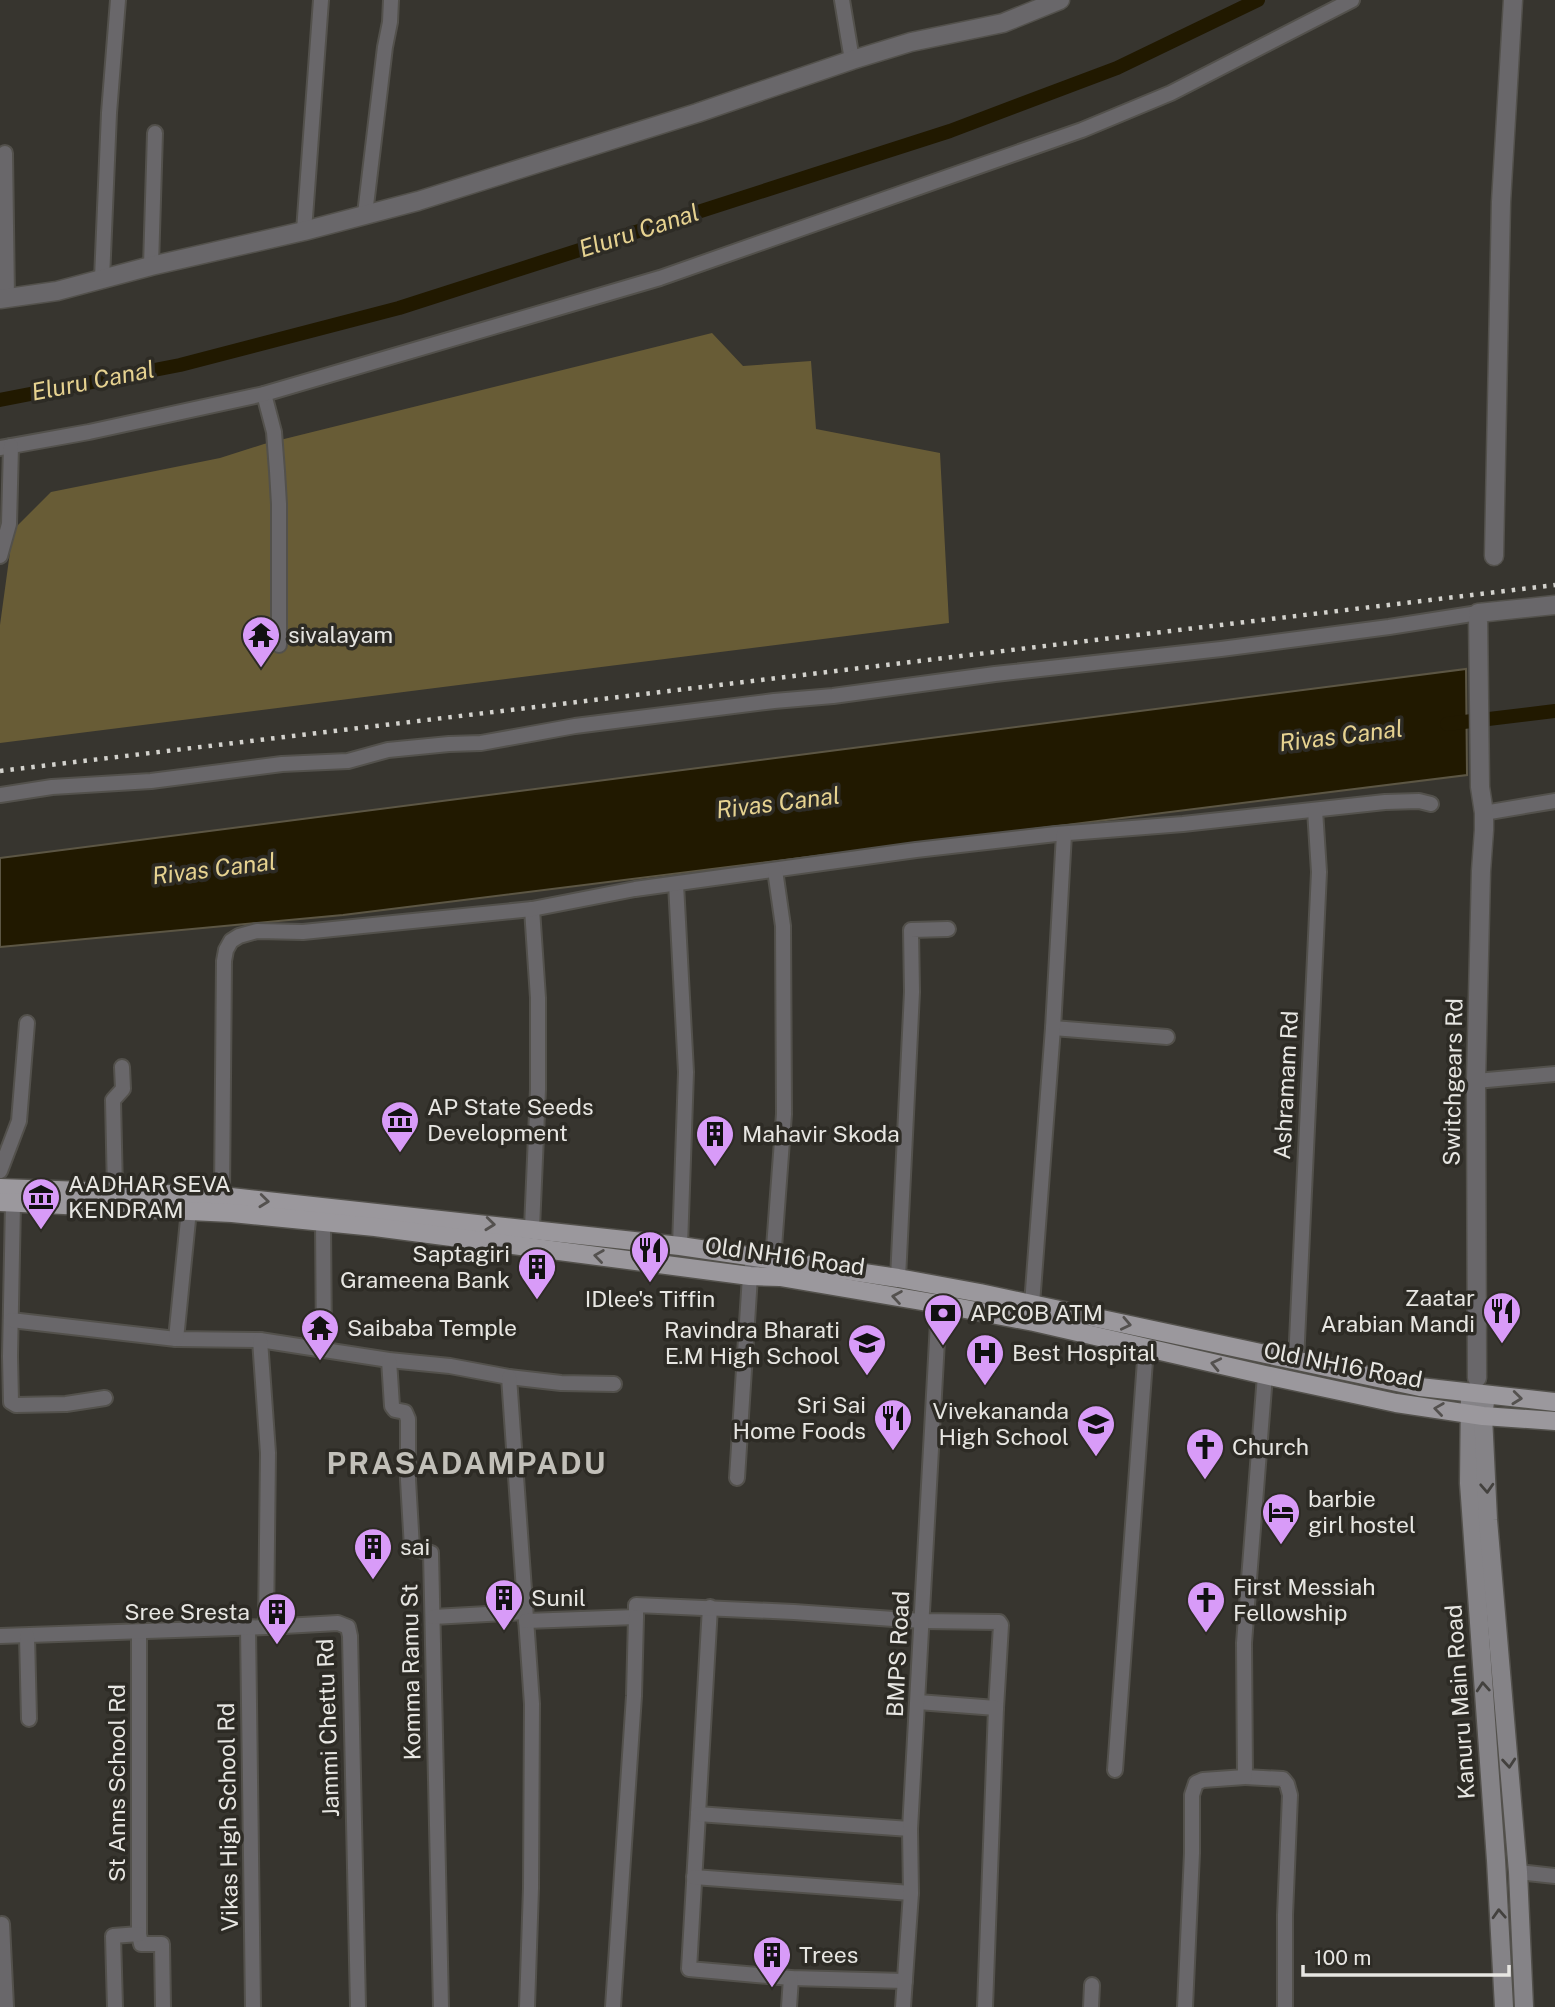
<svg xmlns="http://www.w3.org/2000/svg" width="1555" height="2007" font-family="'Public Sans',sans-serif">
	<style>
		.forest { fill: #685c36 }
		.water { fill: #211900; stroke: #5c5644; stroke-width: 2 }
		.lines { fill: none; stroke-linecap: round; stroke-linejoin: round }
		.canal { stroke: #211900; stroke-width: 14 }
		.minor-casing { stroke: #53514c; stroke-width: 18 }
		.tertiary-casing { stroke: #53514c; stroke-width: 21 }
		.secondary-casing { stroke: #53514c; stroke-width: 21 }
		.primary-casing { stroke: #53514c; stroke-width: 21 }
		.minor { stroke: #69676a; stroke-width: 14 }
		.tertiary { stroke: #69676a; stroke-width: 18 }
		.secondary { stroke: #858387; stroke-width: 18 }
		.primary { stroke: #9b989d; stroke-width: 18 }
		.rail { stroke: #d3d2cd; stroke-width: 4.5; stroke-dasharray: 3.5 7; stroke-linecap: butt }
		.oneway { stroke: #54514f }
		.oneway2 { stroke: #43413e }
		.labels { text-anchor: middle; stroke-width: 7; stroke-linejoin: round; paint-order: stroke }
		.poi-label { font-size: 23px; fill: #e7e6e2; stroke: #2d2b25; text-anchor: start }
		.street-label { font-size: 23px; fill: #e7e6e2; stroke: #2d2b25 }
		.water-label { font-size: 24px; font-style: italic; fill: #e6d290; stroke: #2d2b25 }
		.district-label { font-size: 30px; font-weight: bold; letter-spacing: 2px; fill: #c2c0b9; stroke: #2d2b25 }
	</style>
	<rect width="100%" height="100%" fill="#37352f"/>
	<path class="forest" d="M712 333 743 366 811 361 816 429 940 453 949 623 0 743V625L13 530 51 492 220 458 264 444Z"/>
	<path class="water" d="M1466 669 1467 775 343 915 0 947V858Z"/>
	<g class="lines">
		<g class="canal">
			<path d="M0 400 180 365 399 308 950 131 1117 68 1258 0"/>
			<path d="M1447 724 1555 711"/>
		</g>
		<defs>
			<g id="minor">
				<path d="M842 0 852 60"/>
				<path d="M5 153 7 298"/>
				<path d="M365 214 385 47 390 22 391 0"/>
				<path d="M304 231 321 0"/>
				<path d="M151 266 155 133"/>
				<path d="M102 279 109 113 118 0"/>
				<path d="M264 394 274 432 277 471 279 504V645"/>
				<path d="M0 448 89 432 264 394 660 278 1082 130 1171 93 1352 0"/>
				<path d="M0 556 9 524 11 446"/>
				<path d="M0 795 52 787 151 781 282 764 348 761 388 750 449 744 481 743 575 726 774 701 833 696 995 674 1221 649 1389 627 1478 613"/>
				<path d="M1484 813 1555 801"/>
				<path d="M676 884 686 1072 680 1246"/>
				<path d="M532 909 538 998V1089L532 1228"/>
				<path d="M1053 1028 1167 1037"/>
				<path d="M1476 1081 1555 1074"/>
				<path d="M0 1171 19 1121 27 1023"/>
				<path d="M115 1191 113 1100 123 1089 122 1067"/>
				<path d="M222 1196 224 961 226 950 231 941 239 936 257 931 303 932 532 909 635 889 916 850 1056 834 1183 824 1385 802 1419 801 1431 804"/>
				<path d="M13 1203 10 1356 11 1402 16 1405 66 1404 105 1398"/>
				<path d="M323 1222 324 1349"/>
				<path d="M773 1261 784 1114 783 926 775 870"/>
				<path d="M898 1278 912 992 911 930 948 929"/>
				<path d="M1032 1304 1053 1028 1064 834"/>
				<path d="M11 1320 176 1339 260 1340 389 1360 450 1366 509 1377 561 1383 614 1384"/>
				<path d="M176 1339 189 1210"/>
				<path d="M260 1340 268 1453 266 1627"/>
				<path d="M389 1360 392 1406 395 1410 405 1412 408 1419V1480L412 1548 431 1553 441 2007"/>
				<path d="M1296 1362 1319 872 1315 810"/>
				<path d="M509 1377 532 1704 531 1888 527 2007"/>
				<path d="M737 1478 750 1276 752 1266"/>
				<path d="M710 1607 689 1969 791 1978 905 1981"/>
				<path d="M433 1617 525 1612"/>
				<path d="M526 1621 636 1617V1605L794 1612 922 1621 999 1622 1001 1625 996 1708"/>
				<path d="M248 1627 253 2007"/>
				<path d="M139 1632V1934L141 1944H162L163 2007"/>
				<path d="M0 1636 266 1627 338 1623 348 1627 350 1636 358 2007"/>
				<path d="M27 1636 29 1719"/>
				<path d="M918 1702 996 1708 985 2007"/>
				<path d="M1115 1770 1146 1347"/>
				<path d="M1245 1777 1283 1779 1287 1784 1290 1795 1285 1915V2007"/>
				<path d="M698 1814 910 1829"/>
				<path d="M1518 1872 1555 1876"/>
				<path d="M694 1877 911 1893"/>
				<path d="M2 1924 6 2007"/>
				<path d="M115 2007 113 1936 139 1934"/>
				<path d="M613 2007 634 1696 636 1617"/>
				<path d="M789 2007 791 1978"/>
				<path d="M903 2007 911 1893 910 1829 939 1304"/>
				<path d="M1091 2007 1092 1985"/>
				<path d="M1185 2007 1192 1853V1795L1196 1783 1203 1780 1245 1777 1244 1643 1265 1375"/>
			</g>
			<g id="tertiary">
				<path d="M0 299 57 291 151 266 304 231 418 201 697 113 852 60 911 42 1003 23 1060 0"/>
				<path d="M1494 556 1501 202 1513 0"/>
				<path d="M1477 1378 1476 1081 1481 871 1484 830V813L1480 787 1478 613 1555 605"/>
			</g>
			<g id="secondary">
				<path d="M1470 1393 1469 1483 1496 1860 1504 2007"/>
				<path d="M1486 1395 1483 1416 1488 1520 1518 1872 1524 2007"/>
			</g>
			<g id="primary">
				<path d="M0 1188 222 1196 680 1246 898 1278 980 1293 1420 1387 1555 1402"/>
				<path d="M0 1202 232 1213 375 1227 750 1276 780 1277 939 1304 1034 1322 1265 1375 1396 1403 1483 1416 1555 1421"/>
			</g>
		</defs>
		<use href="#minor" class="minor-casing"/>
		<use href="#tertiary" class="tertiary-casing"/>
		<use href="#secondary" class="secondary-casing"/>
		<use href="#primary" class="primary-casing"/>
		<use href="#minor" class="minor"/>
		<use href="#tertiary" class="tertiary"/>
		<use href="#secondary" class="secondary"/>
		<use href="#primary" class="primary"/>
		<path class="rail" d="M0 771 1555 585"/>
	</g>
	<defs><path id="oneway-chevron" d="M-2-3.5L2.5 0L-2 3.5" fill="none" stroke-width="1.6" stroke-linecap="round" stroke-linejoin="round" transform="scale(1.75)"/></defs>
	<g class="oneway">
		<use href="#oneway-chevron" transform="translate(264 1201) rotate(6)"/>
		<use href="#oneway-chevron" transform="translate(490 1224) rotate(6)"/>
		<use href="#oneway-chevron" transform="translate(599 1256) rotate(-172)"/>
		<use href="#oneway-chevron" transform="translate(897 1297) rotate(-171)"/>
		<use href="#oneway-chevron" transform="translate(1126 1324) rotate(12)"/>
		<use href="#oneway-chevron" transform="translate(1216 1364) rotate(-167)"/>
		<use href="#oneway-chevron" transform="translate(1517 1398) rotate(6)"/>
		<use href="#oneway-chevron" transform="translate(1439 1409) rotate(-172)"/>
	</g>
	<g class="oneway2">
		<use href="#oneway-chevron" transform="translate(1487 1488) rotate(87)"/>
		<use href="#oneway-chevron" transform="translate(1483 1687) rotate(-94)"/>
		<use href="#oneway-chevron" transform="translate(1509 1763) rotate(85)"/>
		<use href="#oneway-chevron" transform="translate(1499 1914) rotate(-93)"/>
	</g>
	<defs>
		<symbol id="temple-pin" viewBox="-11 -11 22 30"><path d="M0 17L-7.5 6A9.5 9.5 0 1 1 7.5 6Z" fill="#d89bf8" stroke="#2d2b25"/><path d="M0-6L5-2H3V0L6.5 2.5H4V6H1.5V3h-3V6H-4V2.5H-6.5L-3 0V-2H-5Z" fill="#111"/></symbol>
		<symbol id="museum-pin" viewBox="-11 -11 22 30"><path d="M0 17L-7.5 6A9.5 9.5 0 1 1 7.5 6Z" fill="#d89bf8" stroke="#2d2b25"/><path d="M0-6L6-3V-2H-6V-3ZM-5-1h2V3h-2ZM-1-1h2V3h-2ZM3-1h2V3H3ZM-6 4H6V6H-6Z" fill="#111"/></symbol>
		<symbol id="building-pin" viewBox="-11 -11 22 30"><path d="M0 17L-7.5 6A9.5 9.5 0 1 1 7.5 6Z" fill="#d89bf8" stroke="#2d2b25"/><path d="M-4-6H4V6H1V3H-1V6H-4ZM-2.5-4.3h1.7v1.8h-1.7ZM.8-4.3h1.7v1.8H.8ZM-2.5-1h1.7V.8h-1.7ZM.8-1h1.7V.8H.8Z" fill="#111"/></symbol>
		<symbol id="restaurant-pin" viewBox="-11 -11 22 30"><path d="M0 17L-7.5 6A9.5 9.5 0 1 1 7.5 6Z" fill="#d89bf8" stroke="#2d2b25"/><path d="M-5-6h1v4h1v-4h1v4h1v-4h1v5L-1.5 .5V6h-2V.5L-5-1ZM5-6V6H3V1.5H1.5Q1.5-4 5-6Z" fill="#111"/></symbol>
		<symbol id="bank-pin" viewBox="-11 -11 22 30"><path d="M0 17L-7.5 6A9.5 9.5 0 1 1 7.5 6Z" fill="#d89bf8" stroke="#2d2b25"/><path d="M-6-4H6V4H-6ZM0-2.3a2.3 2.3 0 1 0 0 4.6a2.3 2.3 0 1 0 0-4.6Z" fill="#111"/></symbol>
		<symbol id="school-pin" viewBox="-11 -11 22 30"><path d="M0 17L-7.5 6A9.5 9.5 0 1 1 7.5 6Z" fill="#d89bf8" stroke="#2d2b25"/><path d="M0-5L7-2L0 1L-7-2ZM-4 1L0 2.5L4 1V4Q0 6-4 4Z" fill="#111"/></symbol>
		<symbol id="hospital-pin" viewBox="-11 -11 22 30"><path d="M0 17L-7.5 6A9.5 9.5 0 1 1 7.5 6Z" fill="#d89bf8" stroke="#2d2b25"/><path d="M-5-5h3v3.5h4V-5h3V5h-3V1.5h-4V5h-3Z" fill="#111"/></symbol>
		<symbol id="church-pin" viewBox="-11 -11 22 30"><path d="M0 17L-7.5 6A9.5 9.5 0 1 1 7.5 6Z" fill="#d89bf8" stroke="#2d2b25"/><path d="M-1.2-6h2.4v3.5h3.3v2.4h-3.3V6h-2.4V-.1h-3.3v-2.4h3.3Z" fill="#111"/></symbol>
		<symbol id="hotel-pin" viewBox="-11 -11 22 30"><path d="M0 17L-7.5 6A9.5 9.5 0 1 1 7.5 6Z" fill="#d89bf8" stroke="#2d2b25"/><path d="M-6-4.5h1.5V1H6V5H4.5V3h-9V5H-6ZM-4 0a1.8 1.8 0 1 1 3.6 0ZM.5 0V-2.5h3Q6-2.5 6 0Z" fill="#111"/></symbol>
	</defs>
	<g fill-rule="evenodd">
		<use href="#temple-pin" x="239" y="613" width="44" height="60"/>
		<use href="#museum-pin" x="378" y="1098" width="44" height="60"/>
		<use href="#building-pin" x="693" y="1112" width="44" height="60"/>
		<use href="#museum-pin" x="19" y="1175" width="44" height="60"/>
		<use href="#restaurant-pin" x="628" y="1228" width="44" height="60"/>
		<use href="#building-pin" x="515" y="1245" width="44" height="60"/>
		<use href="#restaurant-pin" x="1480" y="1289" width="44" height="60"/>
		<use href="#bank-pin" x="921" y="1291" width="44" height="60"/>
		<use href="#temple-pin" x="298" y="1306" width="44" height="60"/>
		<use href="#school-pin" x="845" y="1321" width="44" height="60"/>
		<use href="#hospital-pin" x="963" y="1331" width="44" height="60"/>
		<use href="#restaurant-pin" x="871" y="1396" width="44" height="60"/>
		<use href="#school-pin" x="1074" y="1402" width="44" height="60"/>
		<use href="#church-pin" x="1183" y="1425" width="44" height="60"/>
		<use href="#hotel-pin" x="1259" y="1490" width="44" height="60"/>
		<use href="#building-pin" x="351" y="1525" width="44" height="60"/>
		<use href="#building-pin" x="482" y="1576" width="44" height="60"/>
		<use href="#church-pin" x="1184" y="1578" width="44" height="60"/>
		<use href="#building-pin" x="255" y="1590" width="44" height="60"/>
		<use href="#building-pin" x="750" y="1933" width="44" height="60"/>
	</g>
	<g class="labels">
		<g class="poi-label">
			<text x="288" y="643">sivalayam</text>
			<text x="427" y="1115">AP State Seeds<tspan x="427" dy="26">Development</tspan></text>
			<text x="742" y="1142">Mahavir Skoda</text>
			<text x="68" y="1192">AADHAR SEVA<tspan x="68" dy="26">KENDRAM</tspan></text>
			<text x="510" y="1262" text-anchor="end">Saptagiri<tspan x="510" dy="26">Grameena Bank</tspan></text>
			<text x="1475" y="1306" text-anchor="end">Zaatar<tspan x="1475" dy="26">Arabian Mandi</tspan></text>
			<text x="650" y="1307" text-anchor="middle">IDlee's Tiffin</text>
			<text x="970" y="1321">APCOB ATM</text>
			<text x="347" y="1336">Saibaba Temple</text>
			<text x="840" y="1338" text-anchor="end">Ravindra Bharati<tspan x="840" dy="26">E.M High School</tspan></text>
			<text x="1012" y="1361">Best Hospital</text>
			<text x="866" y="1413" text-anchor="end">Sri Sai<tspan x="866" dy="26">Home Foods</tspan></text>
			<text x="1069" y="1419" text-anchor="end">Vivekananda<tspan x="1069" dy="26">High School</tspan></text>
			<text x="1232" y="1455">Church</text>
			<text x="1308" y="1507">barbie<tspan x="1308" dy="26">girl hostel</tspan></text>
			<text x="400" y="1555">sai</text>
			<text x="1233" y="1595">First Messiah<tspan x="1233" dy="26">Fellowship</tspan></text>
			<text x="531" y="1606">Sunil</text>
			<text x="250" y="1620" text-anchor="end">Sree Sresta</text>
			<text x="799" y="1963">Trees</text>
		</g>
		<g class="street-label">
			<text transform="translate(1453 1082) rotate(-89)" y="8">Switchgears Rd</text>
			<text transform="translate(1286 1085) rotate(-87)" y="8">Ashramam Rd</text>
			<text transform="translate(785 1256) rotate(8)" y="8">Old NH16 Road</text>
			<text transform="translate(1343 1365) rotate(11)" y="8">Old NH16 Road</text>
			<text transform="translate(898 1654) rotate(-87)" y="8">BMPS Road</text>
			<text transform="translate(411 1672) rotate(-91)" y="8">Komma Ramu St</text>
			<text transform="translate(1460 1702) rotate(-94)" y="8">Kanuru Main Road</text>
			<text transform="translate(328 1728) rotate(-92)" y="8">Jammi Chettu Rd</text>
			<text transform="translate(117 1783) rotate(-90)" y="8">St Anns School Rd</text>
			<text transform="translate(228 1817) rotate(-91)" y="8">Vikas High School Rd</text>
		</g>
		<g class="water-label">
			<text transform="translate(639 231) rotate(-18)" y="8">Eluru Canal</text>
			<text transform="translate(93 381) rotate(-11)" y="8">Eluru Canal</text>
			<text transform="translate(1341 736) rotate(-7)" y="8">Rivas Canal</text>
			<text transform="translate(778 803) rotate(-7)" y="8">Rivas Canal</text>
			<text transform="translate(214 869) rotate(-7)" y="8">Rivas Canal</text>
		</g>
		<g class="district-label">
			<text x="467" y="1474">PRASADAMPADU</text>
		</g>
	</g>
	<path d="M1303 1965v10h206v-10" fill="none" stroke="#e7e6e2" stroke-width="3.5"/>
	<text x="1314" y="1965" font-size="21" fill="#e7e6e2" stroke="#2d2b25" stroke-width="5" paint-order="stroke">100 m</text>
</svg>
